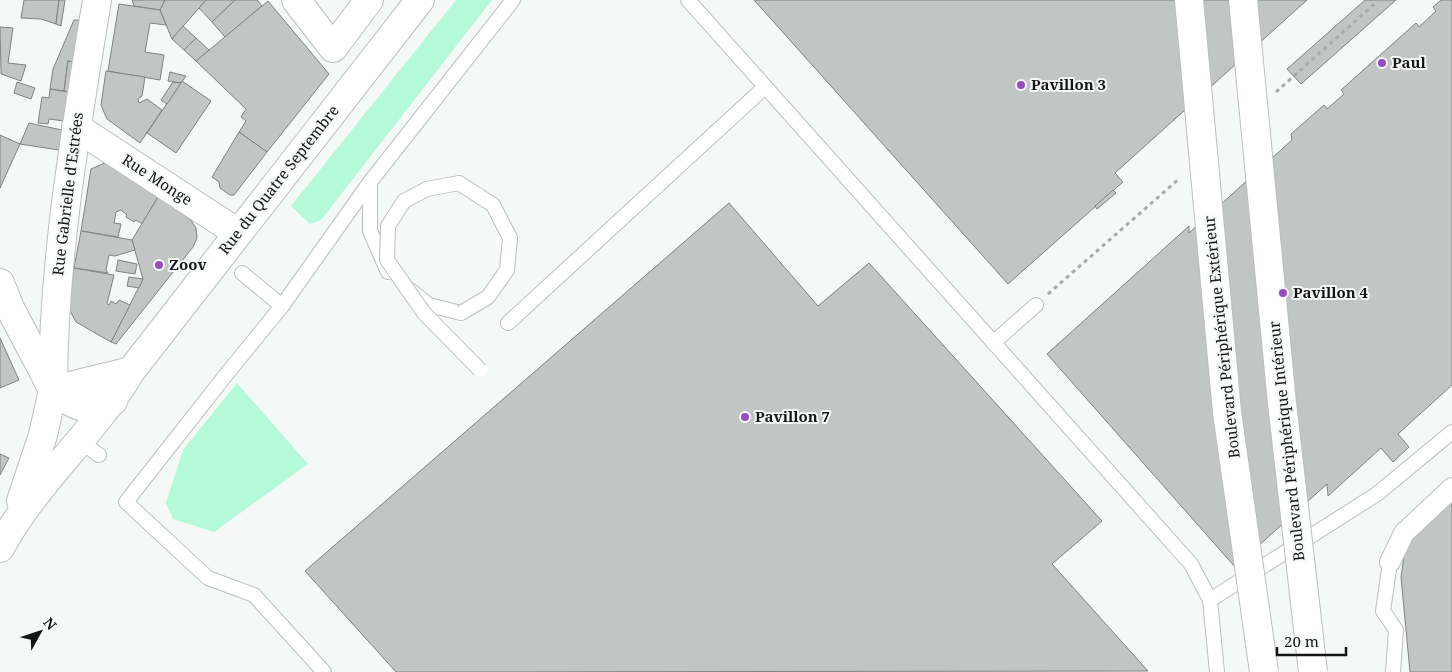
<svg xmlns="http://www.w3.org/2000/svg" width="1452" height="672" font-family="'Noto Serif',serif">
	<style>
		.green { fill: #b4fad8 }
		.building { fill: #c1c5c3; stroke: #7f8381 }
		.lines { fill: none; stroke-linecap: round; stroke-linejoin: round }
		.service-casing { stroke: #bbbfbd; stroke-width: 16 }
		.pedestrian-casing { stroke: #bbbfbd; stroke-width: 22 }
		.minor-casing { stroke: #bbbfbd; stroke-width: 30 }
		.tertiary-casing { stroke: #bbbfbd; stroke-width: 30 }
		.path { stroke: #a8abaa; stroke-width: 3; stroke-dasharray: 4 4; stroke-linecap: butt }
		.service { stroke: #fff; stroke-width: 14 }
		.pedestrian { stroke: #fff; stroke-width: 20 }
		.minor { stroke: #fff; stroke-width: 28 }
		.tertiary { stroke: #fff; stroke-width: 28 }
		.service-bridge-casing { stroke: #bbbfbd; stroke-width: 16; stroke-linecap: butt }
		.trunk-bridge-casing { stroke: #bbbfbd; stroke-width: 30; stroke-linecap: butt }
		.service-bridge { stroke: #fff; stroke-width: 14 }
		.trunk-bridge { stroke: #fff; stroke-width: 28 }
		.poi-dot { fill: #974bbc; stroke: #f4f8f6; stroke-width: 2 }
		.labels { text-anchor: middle; stroke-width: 4; stroke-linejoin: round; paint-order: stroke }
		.poi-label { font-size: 15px; font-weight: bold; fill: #151716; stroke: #f4f8f6; text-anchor: start }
		.street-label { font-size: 15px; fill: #151716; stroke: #f4f8f6 }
	</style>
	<rect width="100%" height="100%" fill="#f4f8f6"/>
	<g class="green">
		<path d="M456 0H492L321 220 310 224 291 206Z"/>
		<path d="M237 383 308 464 214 532 173 519 166 503 183 450Z"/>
	</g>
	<g class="building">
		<path d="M24 0H59L56 24 41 19 21 18Z"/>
		<path d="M59 0H65L61 26 56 24Z"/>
		<path d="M132 0H165L160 10 134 6Z"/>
		<path d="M165 0H206L172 39 160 10Z"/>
		<path d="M206 0H235L212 22 199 8Z"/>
		<path d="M235 0H257L262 6 225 37 212 22Z"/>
		<path d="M754 0H1307L1115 173 1123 182 1008 284Z"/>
		<path d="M1365 0H1396L1301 84 1287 69Z"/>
		<path d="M1441 0H1452V385L1398 434 1409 447 1393 462 1381 448 1328 496 1327 484 1235 567 1047 354 1189 226V233L1292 140 1291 134 1324 105 1327 109 1344 94 1341 90 1416 23 1419 27 1436 11 1433 7Z"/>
		<path d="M268 1 329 74 267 152 239 132 246 121 241 117 246 109 196 61Z"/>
		<path d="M119 4 160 10 166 25 150 23 145 52 164 55 160 80 108 71Z"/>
		<path d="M74 20H80L73 62 68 61 64 91 50 89 53 69Z"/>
		<path d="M183 26 196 38 184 50 172 39Z"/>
		<path d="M0 27 13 28 8 63 26 65 21 81 1 74Z"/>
		<path d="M196 38 209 50 196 61 184 50Z"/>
		<path d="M68 61 73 62 68 92 64 91Z"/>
		<path d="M106 71 145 77 142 96 138 99 139 103 147 99 162 110 140 143 107 119 101 105Z"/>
		<path d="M170 72 186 76 181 83 168 81Z"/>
		<path d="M182 81 211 101 176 153 147 133Z"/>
		<path d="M17 82 35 88 31 99 14 93Z"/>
		<path d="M173 82 181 83 167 104 161 100Z"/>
		<path d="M50 89 68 92 64 121 49 119 48 124 38 123 42 97 49 98Z"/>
		<path d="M29 123 62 130 59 150 20 144Z"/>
		<path d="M239 132 267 152 234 195H230L220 188 219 182 212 177Z"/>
		<path d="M0 135 20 144 0 188Z"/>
		<path d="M107 162 158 197 142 224 136 220 134 222 126 217 127 215 121 210 116 212 114 223 121 224 118 237 81 231 91 169Z"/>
		<path d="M1113 190 1116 193 1097 209 1095 206Z"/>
		<path d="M158 197 190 219 196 228 197 238 193 247 116 344 111 342 143 279 132 240Z"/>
		<path d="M729 203 818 306 869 263 1102 521 1052 564 1148 671 396 672 305 571Z"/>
		<path d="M81 231 132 240 135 250 115 256 109 255 106 270 108 273 74 268Z"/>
		<path d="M118 260 137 264 135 274 116 271Z"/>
		<path d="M74 268 114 275 107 304 109 305 111 301 116 304 119 300 130 305 111 342 76 322 68 307Z"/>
		<path d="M129 277 143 279 139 288 127 286Z"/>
		<path d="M0 338 19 380 0 388Z"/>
		<path d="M0 454 9 458 0 475Z"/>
		<path d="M1452 501V672H1410L1401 577 1405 549 1426 523Z"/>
	</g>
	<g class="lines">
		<defs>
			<g id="service">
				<path d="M688 0 1191 564 1210 600"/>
				<path d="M388 272 370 231V182L513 0"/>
				<path d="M242 273 282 306 225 376 126 502 208 578 254 595 324 672"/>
				<path d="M410 290 429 305 461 313"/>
				<path d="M282 306 370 182"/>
				<path d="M508 323 765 87"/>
				<path d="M993 343 1036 305"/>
				<path d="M81 442 99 455"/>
				<path d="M1390 562 1383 611 1396 630 1393 672"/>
				<path d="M1217 672 1210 600 1377 494 1452 432"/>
			</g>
			<path id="pedestrian" d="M1390 562 1404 533 1452 488"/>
			<g id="minor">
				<path d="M296 0 333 48 369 0"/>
				<path d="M76 127 238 233"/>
				<path d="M0 283 10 308 51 386"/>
				<path d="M53 390C53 259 76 129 97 0"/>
			</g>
			<g id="tertiary">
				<path d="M53 390 131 371"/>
				<path d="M53 390C79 408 83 412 113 401"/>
				<path d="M21 501 43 435 53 390"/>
				<path d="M0 548C35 483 93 435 131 371L420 0"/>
			</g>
		</defs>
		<use href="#service" class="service-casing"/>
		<use href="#pedestrian" class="pedestrian-casing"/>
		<use href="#minor" class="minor-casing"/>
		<use href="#tertiary" class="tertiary-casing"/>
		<g class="path">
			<path d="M1276 92 1379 0"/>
			<path d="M1048 294 1180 178"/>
		</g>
		<use href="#service" class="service"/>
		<use href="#pedestrian" class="pedestrian"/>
		<use href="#minor" class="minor"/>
		<use href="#tertiary" class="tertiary"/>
		<defs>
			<path id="service-bridge" d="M461 313 488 297 507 270 510 238 493 205 459 183 427 189 404 201 388 226 387 260 424 313 480 370"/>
			<g id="trunk-bridge">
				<path d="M1189 0 1227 412 1264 672"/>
				<path d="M1243 0 1282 403 1313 672"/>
			</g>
		</defs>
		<use href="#service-bridge" class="service-bridge-casing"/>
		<use href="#trunk-bridge" class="trunk-bridge-casing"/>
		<use href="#service-bridge" class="service-bridge"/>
		<use href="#trunk-bridge" class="trunk-bridge"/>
	</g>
	<g class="poi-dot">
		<circle cx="1382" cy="63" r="5"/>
		<circle cx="1021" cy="85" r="5"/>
		<circle cx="159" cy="265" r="5"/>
		<circle cx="1283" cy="293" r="5"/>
		<circle cx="745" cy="417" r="5"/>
	</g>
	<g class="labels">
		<g class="poi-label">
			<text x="1392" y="68">Paul</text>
			<text x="1031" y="90">Pavillon 3</text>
			<text x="169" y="270">Zoov</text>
			<text x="1293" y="298">Pavillon 4</text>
			<text x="755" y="422">Pavillon 7</text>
		</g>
		<g class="street-label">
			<text transform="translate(157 180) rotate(33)" y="5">Rue Monge</text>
			<text transform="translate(279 180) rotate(-52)" y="5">Rue du Quatre Septembre</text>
			<text transform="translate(68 194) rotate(-83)" y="5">Rue Gabrielle d'Estrées</text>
			<text transform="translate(1222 337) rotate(-96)" y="5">Boulevard Périphérique Extérieur</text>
			<text transform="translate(1287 441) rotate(-96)" y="5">Boulevard Périphérique Intérieur</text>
		</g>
	</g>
	<g transform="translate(40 632) rotate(50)" stroke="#f4f8f6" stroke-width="4" paint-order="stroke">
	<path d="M0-4L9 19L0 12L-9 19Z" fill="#151716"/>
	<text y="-8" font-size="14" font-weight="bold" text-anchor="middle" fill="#151716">N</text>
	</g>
	<path d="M1277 647v8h69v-8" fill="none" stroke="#151716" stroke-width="2.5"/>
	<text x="1284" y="647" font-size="15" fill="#151716" stroke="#f4f8f6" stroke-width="4" paint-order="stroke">20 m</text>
</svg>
